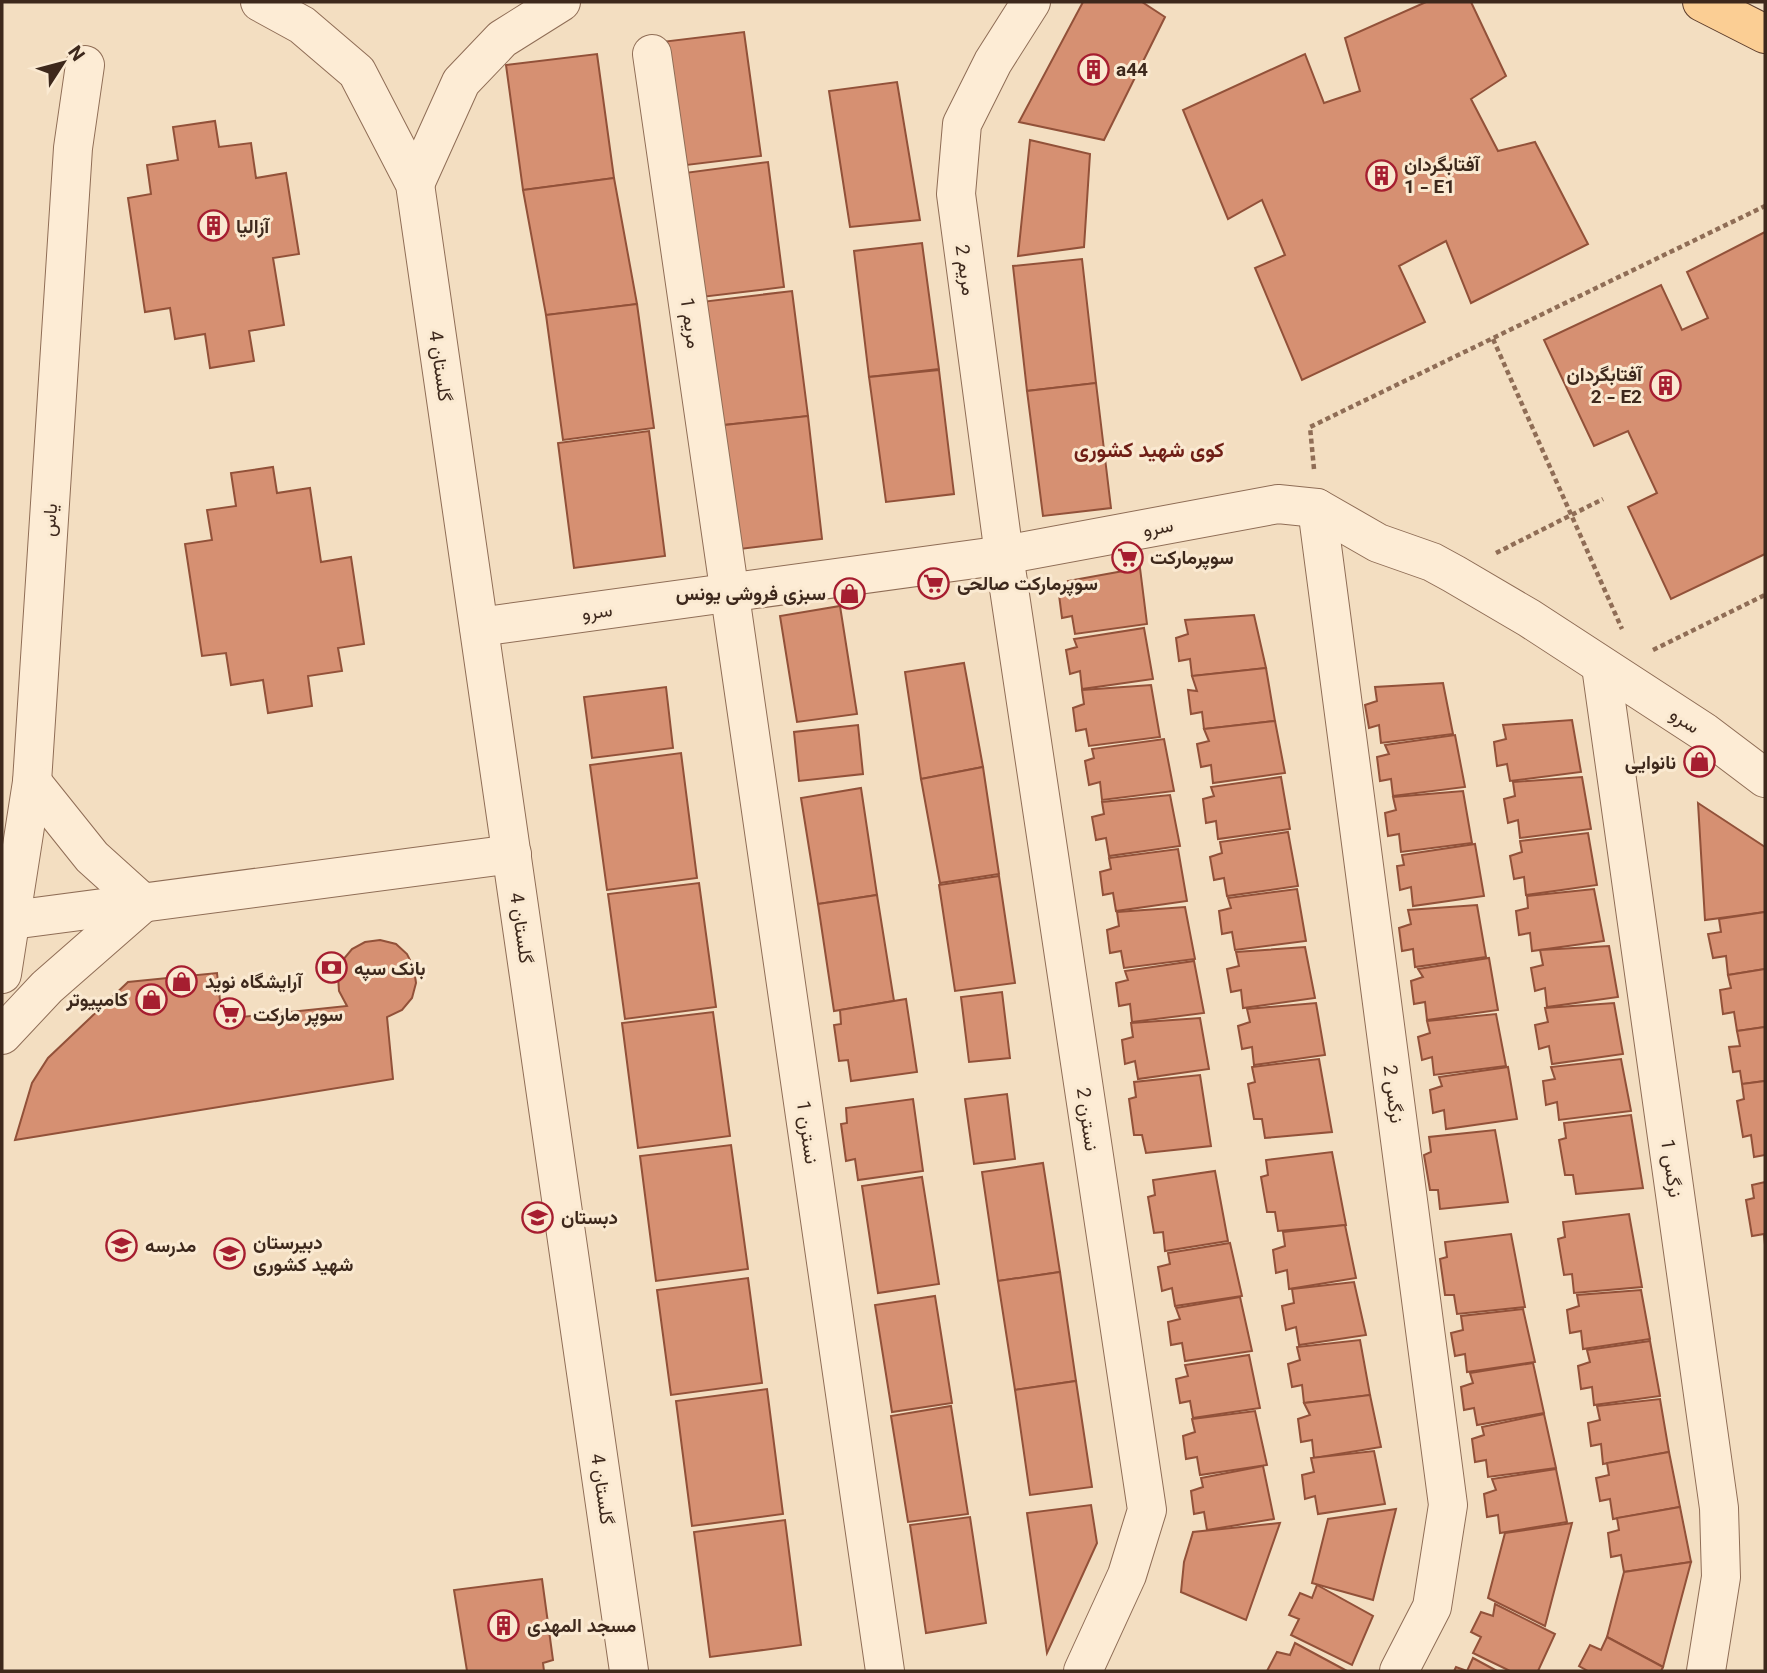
<svg xmlns="http://www.w3.org/2000/svg" width="1767" height="1673" font-family="Georgia,Vazirmatn,serif">
	<style>
		.building { fill: #d69072; stroke: #925139; stroke-width: 2 }
		.lines { fill: none; stroke-linecap: round; stroke-linejoin: round }
		.minor-casing { stroke: #8f6d56; stroke-width: 40 }
		.major-casing { stroke: #5c3c2b; stroke-width: 40 }
		.path { stroke: #8f6d56; stroke-width: 4.5; stroke-dasharray: 5 3.5; stroke-linecap: butt }
		.minor { stroke: #fdecd5; stroke-width: 38 }
		.major { stroke: #fbce94; stroke-width: 38 }
		.labels { text-anchor: middle; stroke-width: 6; stroke-linejoin: round; paint-order: stroke }
		.poi-label { font-size: 19px; font-weight: bold; fill: #3d281c; stroke: #fae9d1; text-anchor: start }
		.street-label { font-size: 19px; fill: #3d281c; stroke: #fae9d1 }
		.neighbourhood-label { font-size: 21px; font-weight: bold; fill: #6f1e16; stroke: #fae9d1 }
	</style>
	<rect width="100%" height="100%" fill="#f3dec1"/>
	<g class="building">
		<path d="M1083 2H1142L1165 17 1104 140 1019 122Z"/>
		<path d="M1426 2H1471L1506 76 1471 99 1498 151 1535 142 1588 244 1471 303 1446 241 1399 266 1425 322 1302 380 1255 268 1285 255 1262 200 1228 219 1183 110 1305 54 1324 103 1360 91 1345 38Z"/>
		<path d="M744 32 761 156 670 167 653 43Z"/>
		<path d="M597 54 614 178 523 190 506 65Z"/>
		<path d="M897 82 920 220 850 227 829 91Z"/>
		<path d="M215 121 219 147 251 143 256 178 286 173 299 254 273 258 284 325 249 331 254 361 210 368 205 334 175 339 170 308 145 312 128 198 151 194 147 165 178 160 173 127Z"/>
		<path d="M1030 140 1090 154 1084 247 1018 256Z"/>
		<path d="M768 162 784 287 693 298 677 174Z"/>
		<path d="M614 178 637 304 546 315 523 190Z"/>
		<path d="M1765 232V554L1671 599 1628 507 1657 493 1628 431 1594 446 1544 340 1661 285 1682 330 1708 318 1687 272Z"/>
		<path d="M922 243 939 369 869 377 854 251Z"/>
		<path d="M1082 259 1096 383 1027 391 1013 266Z"/>
		<path d="M792 291 808 416 715 426 701 302Z"/>
		<path d="M637 304 654 428 563 440 546 315Z"/>
		<path d="M939 370 954 494 886 502 869 377Z"/>
		<path d="M1096 383 1111 508 1043 516 1027 391Z"/>
		<path d="M808 416 822 539 732 550 715 426Z"/>
		<path d="M649 431 665 556 574 568 558 443Z"/>
		<path d="M273 467 277 493 310 488 321 562 351 557 364 644 338 648 342 671 308 676 312 706 268 713 263 680 231 685 226 653 202 656 185 544 212 540 207 510 236 506 231 473Z"/>
		<path d="M1140 568 1147 624 1075 634 1072 616 1062 618 1059 595 1071 592 1068 581Z"/>
		<path d="M840 606 857 714 797 722 780 616Z"/>
		<path d="M1254 615 1266 668 1192 676 1190 659 1179 661 1176 638 1188 634 1185 620Z"/>
		<path d="M1144 628 1153 679 1082 689 1080 671 1070 674 1066 650 1077 647 1074 639Z"/>
		<path d="M964 663 983 767 921 779 905 672Z"/>
		<path d="M1266 668 1275 721 1204 729 1202 712 1191 714 1188 690 1197 691 1192 676Z"/>
		<path d="M1443 683 1453 734 1381 743 1379 725 1369 728 1365 705 1377 701 1375 687Z"/>
		<path d="M1151 685 1160 737 1089 746 1086 729 1076 731 1073 708 1084 704 1082 690Z"/>
		<path d="M666 687 673 748 592 758 584 697Z"/>
		<path d="M1572 720 1581 772 1510 781 1507 764 1497 766 1494 742 1506 739 1503 725Z"/>
		<path d="M1275 721 1285 773 1213 783 1211 765 1201 767 1197 744 1209 741 1204 729Z"/>
		<path d="M858 725 863 774 799 781 794 732Z"/>
		<path d="M1455 735 1465 787 1393 796 1391 779 1380 781 1377 757 1389 754 1385 745Z"/>
		<path d="M1164 739 1174 791 1102 800 1100 782 1089 785 1085 761 1094 758 1092 749Z"/>
		<path d="M681 753 697 878 607 890 590 765Z"/>
		<path d="M983 767 999 874 940 883 921 779Z"/>
		<path d="M1281 777 1290 829 1218 839 1216 821 1206 823 1203 799 1214 796 1211 787Z"/>
		<path d="M1582 777 1591 829 1520 838 1518 820 1508 823 1504 799 1515 796 1513 782Z"/>
		<path d="M861 788 877 895 818 904 801 798Z"/>
		<path d="M1463 791 1472 843 1401 852 1399 834 1388 836 1385 813 1396 810 1393 797Z"/>
		<path d="M1170 795 1180 846 1109 856 1106 838 1096 840 1092 817 1104 814 1102 802Z"/>
		<path d="M1698 803 1765 847V912L1705 920Z"/>
		<path d="M1288 832 1298 886 1227 896 1224 878 1214 880 1210 857 1222 853 1220 842Z"/>
		<path d="M1588 833 1597 885 1526 895 1524 877 1514 879 1510 856 1522 852 1520 841Z"/>
		<path d="M1475 844 1484 896 1413 906 1411 887 1400 890 1397 866 1404 865 1402 855Z"/>
		<path d="M1178 849 1187 901 1116 911 1113 893 1103 895 1100 872 1111 869 1109 858Z"/>
		<path d="M999 876 1015 983 955 991 939 885Z"/>
		<path d="M699 883 716 1007 625 1019 608 894Z"/>
		<path d="M1297 889 1306 941 1235 950 1232 932 1222 934 1219 911 1231 908 1228 898Z"/>
		<path d="M1594 889 1604 941 1532 951 1530 933 1519 935 1516 911 1528 908 1527 896Z"/>
		<path d="M877 895 894 1001 834 1011 818 904Z"/>
		<path d="M1477 905 1486 957 1415 967 1413 949 1402 951 1399 928 1411 924 1408 910Z"/>
		<path d="M1185 907 1195 959 1124 968 1121 951 1110 953 1107 930 1119 926 1117 912Z"/>
		<path d="M1765 912V969L1728 975 1726 956 1713 958 1708 934 1721 932 1719 919Z"/>
		<path d="M380 940 396 944 407 954 414 968 416 983 412 998 402 1010 387 1017 393 1079 15 1140 32 1083 48 1058 128 982 217 973 222 1019 347 1006 339 991 338 976 342 961 352 949 365 942Z"/>
		<path d="M1609 946 1618 997 1547 1007 1545 988 1535 991 1531 968 1543 965 1540 950Z"/>
		<path d="M1305 947 1315 998 1243 1008 1241 990 1231 992 1227 969 1239 966 1236 952Z"/>
		<path d="M1489 958 1498 1010 1427 1020 1425 1002 1414 1004 1411 981 1423 977 1418 969Z"/>
		<path d="M1194 961 1204 1013 1132 1022 1130 1004 1119 1006 1116 983 1128 980 1125 971Z"/>
		<path d="M1765 969V1027L1737 1031 1734 1012 1723 1014 1720 990 1731 988 1728 975Z"/>
		<path d="M1002 992 1010 1058 969 1062 961 997Z"/>
		<path d="M906 999 917 1072 851 1081 848 1060 839 1061 834 1025 841 1024 840 1010Z"/>
		<path d="M1316 1003 1325 1055 1254 1065 1252 1047 1242 1049 1238 1026 1250 1022 1247 1009Z"/>
		<path d="M1614 1003 1623 1054 1552 1064 1549 1046 1539 1049 1535 1025 1548 1022 1545 1008Z"/>
		<path d="M713 1012 730 1136 638 1148 622 1023Z"/>
		<path d="M1496 1014 1506 1066 1434 1075 1432 1057 1422 1060 1418 1037 1430 1033 1427 1021Z"/>
		<path d="M1200 1018 1209 1069 1138 1079 1135 1061 1125 1064 1122 1040 1133 1037 1131 1023Z"/>
		<path d="M1765 1027V1081L1742 1084 1740 1071 1733 1072 1729 1047 1740 1046 1737 1031Z"/>
		<path d="M1319 1059 1332 1132 1265 1138 1262 1119H1254L1248 1084 1255 1082 1252 1067Z"/>
		<path d="M1621 1059 1631 1111 1559 1120 1557 1102 1546 1105 1543 1081 1555 1079 1551 1067Z"/>
		<path d="M1508 1067 1517 1119 1446 1129 1444 1110 1433 1113 1430 1090 1442 1086 1439 1077Z"/>
		<path d="M1200 1075 1211 1146 1146 1153 1142 1135H1134L1129 1099 1136 1097 1134 1082Z"/>
		<path d="M1765 1081V1155L1754 1157 1751 1135 1743 1137 1737 1101 1744 1099 1742 1084Z"/>
		<path d="M1007 1094 1015 1159 974 1164 965 1099Z"/>
		<path d="M913 1099 923 1171 858 1180 855 1159 846 1161 841 1124 847 1123 846 1108Z"/>
		<path d="M1631 1115 1643 1188 1576 1194 1573 1175H1565L1559 1140 1566 1138 1564 1123Z"/>
		<path d="M1495 1130 1508 1202 1440 1209 1438 1190H1430L1424 1155 1431 1152 1429 1137Z"/>
		<path d="M731 1145 748 1269 656 1281 640 1156Z"/>
		<path d="M1332 1152 1346 1225 1278 1231 1275 1212H1267L1261 1177 1268 1175 1266 1160Z"/>
		<path d="M1043 1163 1060 1272 998 1281 982 1172Z"/>
		<path d="M1215 1171 1228 1241 1165 1251 1163 1232 1154 1233 1148 1197 1155 1195 1153 1180Z"/>
		<path d="M922 1177 939 1284 878 1293 862 1186Z"/>
		<path d="M1765 1182V1245L1764 1234 1752 1236 1746 1200 1754 1198 1752 1185Z"/>
		<path d="M1629 1214 1642 1287 1574 1293 1572 1274 1564 1275 1558 1239 1565 1237 1563 1222Z"/>
		<path d="M1345 1225 1356 1278 1289 1289 1287 1270 1276 1273 1273 1250 1285 1246 1283 1232Z"/>
		<path d="M1511 1234 1525 1307 1457 1314 1454 1295H1445L1440 1259 1447 1257 1445 1242Z"/>
		<path d="M1230 1243 1242 1296 1175 1306 1172 1288 1162 1291 1158 1267 1170 1264 1168 1253Z"/>
		<path d="M1060 1272 1076 1381 1015 1390 998 1281Z"/>
		<path d="M748 1278 762 1383 671 1395 657 1290Z"/>
		<path d="M1354 1282 1366 1335 1299 1345 1296 1327 1286 1330 1282 1306 1294 1303 1292 1289Z"/>
		<path d="M1641 1290 1650 1339 1583 1349 1581 1331 1570 1333 1567 1310 1579 1306 1577 1295Z"/>
		<path d="M935 1296 952 1403 892 1412 875 1305Z"/>
		<path d="M1240 1297 1252 1351 1185 1361 1182 1343 1171 1345 1168 1322 1180 1319 1176 1308Z"/>
		<path d="M1523 1309 1535 1362 1467 1372 1465 1354 1455 1356 1451 1333 1463 1330 1461 1316Z"/>
		<path d="M1360 1340 1370 1395 1304 1403 1302 1385 1292 1387 1288 1364 1300 1360 1297 1347Z"/>
		<path d="M1650 1341 1660 1396 1594 1405 1592 1387 1581 1389 1578 1366 1590 1362 1587 1350Z"/>
		<path d="M1249 1355 1260 1408 1193 1418 1190 1401 1180 1403 1176 1379 1188 1376 1185 1365Z"/>
		<path d="M1533 1363 1544 1413 1477 1425 1474 1408 1464 1410 1461 1387 1473 1383 1470 1373Z"/>
		<path d="M1076 1381 1092 1487 1030 1495 1015 1390Z"/>
		<path d="M767 1389 783 1514 692 1526 676 1401Z"/>
		<path d="M1370 1395 1381 1447 1314 1458 1312 1440 1301 1442 1298 1419 1310 1415 1304 1403Z"/>
		<path d="M1660 1399 1669 1452 1603 1464 1601 1444 1591 1446 1588 1423 1600 1420 1597 1406Z"/>
		<path d="M951 1406 968 1514 908 1522 891 1416Z"/>
		<path d="M1255 1411 1267 1465 1200 1475 1197 1457 1186 1459 1183 1436 1195 1432 1192 1419Z"/>
		<path d="M1544 1414 1556 1468 1488 1477 1486 1460 1475 1462 1472 1439 1484 1435 1482 1427Z"/>
		<path d="M1374 1451 1385 1504 1318 1514 1315 1496 1305 1499 1302 1475 1314 1472 1311 1458Z"/>
		<path d="M1669 1452 1680 1507 1613 1519 1610 1499 1600 1501 1596 1478 1609 1475 1607 1463Z"/>
		<path d="M1263 1466 1274 1519 1207 1530 1204 1512 1194 1514 1191 1491 1203 1487 1201 1478Z"/>
		<path d="M1556 1469 1567 1522 1500 1533 1498 1515 1487 1517 1484 1494 1496 1490 1492 1479Z"/>
		<path d="M1091 1505 1097 1543 1047 1653 1027 1513Z"/>
		<path d="M1680 1507 1691 1562 1624 1572 1621 1555 1611 1557 1608 1533 1619 1530 1617 1518Z"/>
		<path d="M1396 1509 1373 1600 1312 1583 1328 1519Z"/>
		<path d="M970 1517 986 1623 926 1633 910 1525Z"/>
		<path d="M785 1520 801 1645 710 1657 694 1532Z"/>
		<path d="M1280 1523 1246 1620 1181 1592 1184 1562 1193 1532Z"/>
		<path d="M1572 1523 1545 1626 1488 1598 1505 1533Z"/>
		<path d="M1691 1562 1663 1667 1607 1637 1624 1572Z"/>
		<path d="M542 1579 553 1660 543 1663 544 1671H467L454 1590Z"/>
		<path d="M1317 1585 1373 1616 1352 1665 1291 1635 1299 1619 1289 1615 1300 1593 1312 1598Z"/>
		<path d="M1495 1604 1555 1634 1538 1671H1510L1473 1653 1481 1637 1471 1632 1481 1612 1493 1616Z"/>
		<path d="M1607 1637 1663 1667 1661 1671H1588L1579 1666 1590 1645 1601 1650Z"/>
		<path d="M1295 1643 1347 1671H1267L1277 1652 1290 1655Z"/>
		<path d="M1473 1658 1497 1671H1454L1456 1667 1467 1671Z"/>
	</g>
	<g class="lines">
		<defs>
			<g id="minor">
				<path d="M260 2 302 25 357 72 415 184 629 1671"/>
				<path d="M1031 2 993 62 962 124 956 194 1004 555 1147 1510 1127 1575 1083 1671"/>
				<path d="M652 54 885 1671"/>
				<path d="M415 184 461 82 502 39 561 2"/>
				<path d="M1317 508 1448 1505 1432 1607 1399 1671"/>
				<path d="M479 627 1004 555 1278 504 1317 508 1378 543 1432 562 1454 574 1529 618 1704 732 1765 778"/>
				<path d="M1601 666 1719 1508 1721 1577 1706 1671"/>
				<path d="M12 920 512 854"/>
				<path d="M2 974 32 782 73 148 85 65"/>
				<path d="M2 1035 47 987 143 903 92 857 32 782"/>
			</g>
			<path id="major" d="M1702 2 1765 34"/>
		</defs>
		<use href="#minor" class="minor-casing"/>
		<use href="#major" class="major-casing"/>
		<g class="path">
			<path d="M1493 339 1622 629"/>
			<path d="M1314 469 1310 427 1765 206"/>
			<path d="M1496 553 1603 499"/>
			<path d="M1653 650 1765 595"/>
		</g>
		<use href="#minor" class="minor"/>
		<use href="#major" class="major"/>
	</g>
	<defs>
		<symbol id="building-ring" viewBox="-11 -11 22 22"><circle r="9.5" fill="#fae9d1" stroke="#a61e30" stroke-width="1.5"/><path d="M-4-6H4V6H1V3H-1V6H-4ZM-2.5-4.3h1.7v1.8h-1.7ZM.8-4.3h1.7v1.8H.8ZM-2.5-1h1.7V.8h-1.7ZM.8-1h1.7V.8H.8Z" fill="#a61e30"/></symbol>
		<symbol id="supermarket-ring" viewBox="-11 -11 22 22"><circle r="9.5" fill="#fae9d1" stroke="#a61e30" stroke-width="1.5"/><path d="M-6-5.5h2.5l.6 2H6L4.5 2H-2.5L-4.4-4H-6ZM-1.5 3.2a1.3 1.3 0 1 0 .1 0ZM3 3.2a1.3 1.3 0 1 0 .1 0Z" fill="#a61e30"/></symbol>
		<symbol id="shop-ring" viewBox="-11 -11 22 22"><circle r="9.5" fill="#fae9d1" stroke="#a61e30" stroke-width="1.5"/><path d="M-5-2.5h2.3a2.7 3.5 0 0 1 5.4 0H5L5.5 6h-11ZM-1.5-2.5h3a1.5 2.3 0 0 0-3 0Z" fill="#a61e30"/></symbol>
		<symbol id="bank-ring" viewBox="-11 -11 22 22"><circle r="9.5" fill="#fae9d1" stroke="#a61e30" stroke-width="1.5"/><path d="M-6-4H6V4H-6ZM0-2.3a2.3 2.3 0 1 0 0 4.6a2.3 2.3 0 1 0 0-4.6Z" fill="#a61e30"/></symbol>
		<symbol id="school-ring" viewBox="-11 -11 22 22"><circle r="9.5" fill="#fae9d1" stroke="#a61e30" stroke-width="1.5"/><path d="M0-5L7-2L0 1L-7-2ZM-4 1L0 2.5L4 1V4Q0 6-4 4Z" fill="#a61e30"/></symbol>
	</defs>
	<g fill-rule="evenodd">
		<use href="#building-ring" x="1076" y="52" width="35" height="35"/>
		<use href="#building-ring" x="1364" y="158" width="35" height="35"/>
		<use href="#building-ring" x="196" y="208" width="35" height="35"/>
		<use href="#building-ring" x="1648" y="368" width="35" height="35"/>
		<use href="#supermarket-ring" x="1110" y="540" width="35" height="35"/>
		<use href="#supermarket-ring" x="916" y="566" width="35" height="35"/>
		<use href="#shop-ring" x="832" y="576" width="35" height="35"/>
		<use href="#shop-ring" x="1682" y="744" width="35" height="35"/>
		<use href="#bank-ring" x="314" y="950" width="35" height="35"/>
		<use href="#shop-ring" x="164" y="964" width="35" height="35"/>
		<use href="#shop-ring" x="134" y="982" width="35" height="35"/>
		<use href="#supermarket-ring" x="212" y="996" width="35" height="35"/>
		<use href="#school-ring" x="520" y="1200" width="35" height="35"/>
		<use href="#school-ring" x="104" y="1228" width="35" height="35"/>
		<use href="#school-ring" x="212" y="1236" width="35" height="35"/>
		<use href="#building-ring" x="486" y="1608" width="35" height="35"/>
	</g>
	<g class="labels">
		<g class="poi-label">
			<text x="1116" y="76">a44</text>
			<text x="1404" y="171">آفتابگردان<tspan x="1404" dy="22">1 - E1</tspan></text>
			<text x="236" y="233">آزالیا</text>
			<text x="1642" y="381" text-anchor="end">آفتابگردان<tspan x="1642" dy="22">2 - E2</tspan></text>
			<text x="1150" y="564">سوپرمارکت</text>
			<text x="957" y="590">سوپرمارکت صالحی</text>
			<text x="826" y="600" text-anchor="end">سبزی فروشی یونس</text>
			<text x="1676" y="769" text-anchor="end">نانوایی</text>
			<text x="354" y="975">بانک سپه</text>
			<text x="205" y="988">آرایشگاه نوید</text>
			<text x="128" y="1006" text-anchor="end">کامپیوتر</text>
			<text x="253" y="1021">سوپر مارکت</text>
			<text x="561" y="1224">دبستان</text>
			<text x="253" y="1249">دبیرستان<tspan x="253" dy="22">شهید کشوری</tspan></text>
			<text x="145" y="1252">مدرسه</text>
			<text x="527" y="1632">مسجد المهدی</text>
		</g>
		<g class="street-label">
			<text transform="translate(966 270) rotate(82)" y="7">مریم 2</text>
			<text transform="translate(691 323) rotate(82)" y="7">مریم 1</text>
			<text transform="translate(441 366) rotate(82)" y="7">گلستان 4</text>
			<text transform="translate(49 520) rotate(-86)" y="7">یاس</text>
			<text transform="translate(1158 527) rotate(-11)" y="7">سرو</text>
			<text transform="translate(597 611) rotate(-8)" y="7">سرو</text>
			<text transform="translate(1685 720) rotate(33)" y="7">سرو</text>
			<text transform="translate(522 928) rotate(82)" y="7">گلستان 4</text>
			<text transform="translate(1394 1094) rotate(83)" y="7">نرگس 2</text>
			<text transform="translate(1088 1119) rotate(82)" y="7">نسترن 2</text>
			<text transform="translate(808 1132) rotate(82)" y="7">نسترن 1</text>
			<text transform="translate(1672 1168) rotate(82)" y="7">نرگس 1</text>
			<text transform="translate(603 1489) rotate(82)" y="7">گلستان 4</text>
		</g>
		<g class="neighbourhood-label">
			<text x="1149" y="457">کوی شهید کشوری</text>
		</g>
	</g>
	<rect width="1767" height="1673" fill="none" stroke="#3d281c" stroke-width="7"/>
	<g transform="translate(63 63) rotate(54)" stroke="#fae9d1" stroke-width="5" paint-order="stroke">
	<path d="M0-5L12 26L0 18L-12 26Z" fill="#3d281c"/>
	<text y="-10" font-size="19" font-weight="bold" text-anchor="middle" fill="#3d281c">N</text>
	</g>
</svg>
